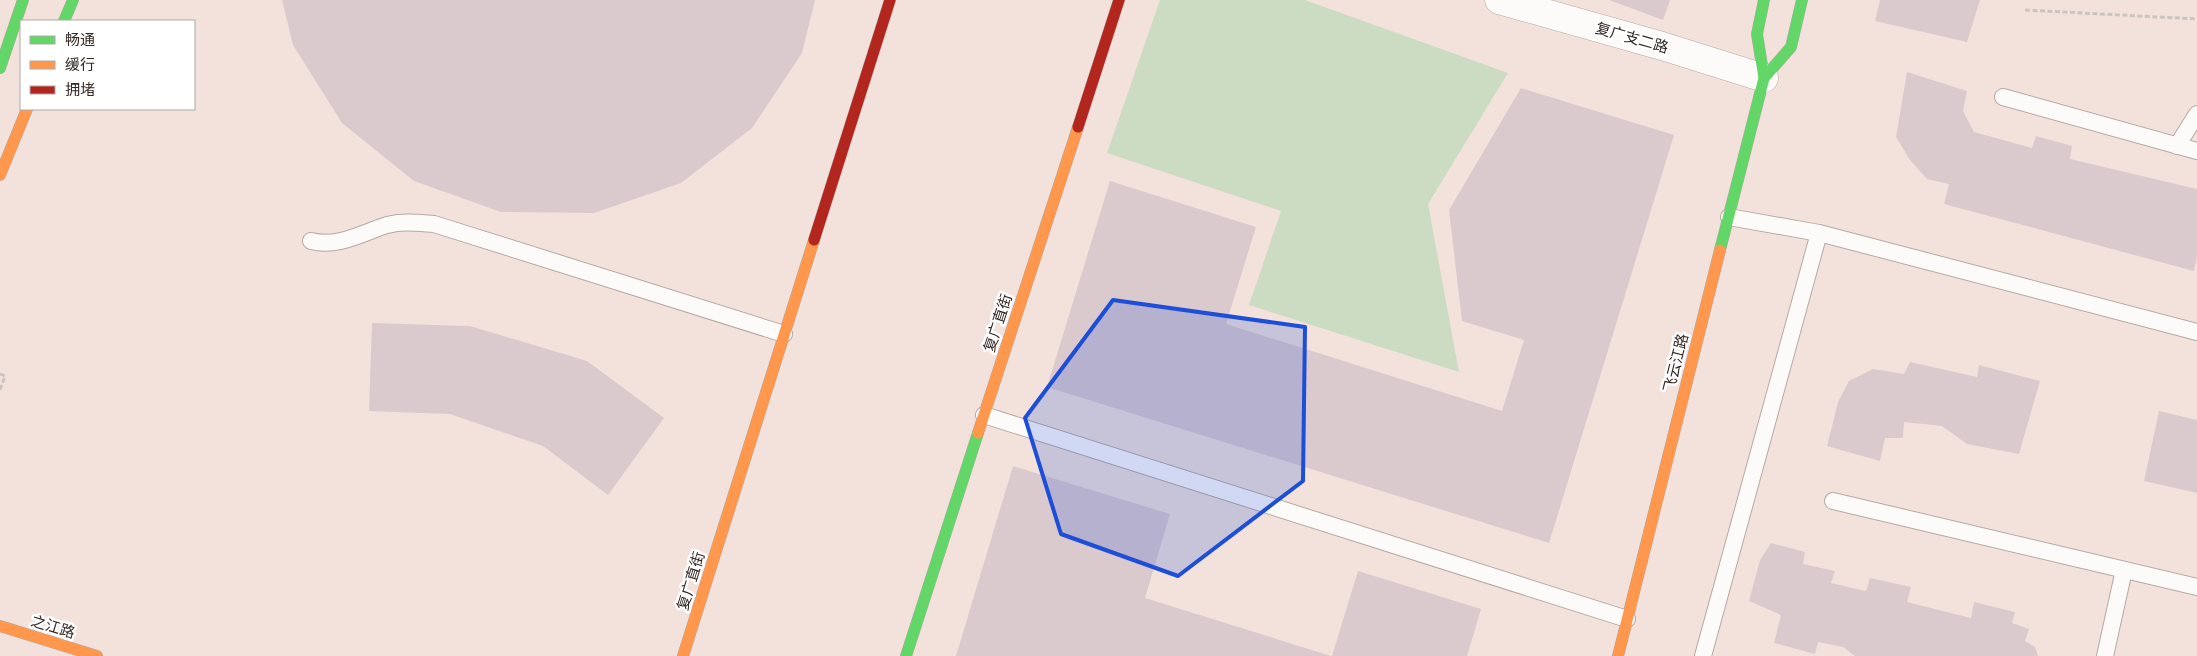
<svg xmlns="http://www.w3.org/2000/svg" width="2197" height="656" font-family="Bitter,'Noto Sans SC',serif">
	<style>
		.green { fill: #ccdcc3 }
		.building { fill: #dbcacd }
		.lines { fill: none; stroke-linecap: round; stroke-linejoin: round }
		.lane-casing { stroke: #b6a9a4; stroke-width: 18 }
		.street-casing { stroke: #b6a9a4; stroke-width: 29 }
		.fast-casing { stroke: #b6a9a4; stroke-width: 12 }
		.slow-casing { stroke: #b6a9a4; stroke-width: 12 }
		.jam-casing { stroke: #b6a9a4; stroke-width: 12 }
		.path { stroke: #cbc5c2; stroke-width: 3; stroke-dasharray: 5 2.5; stroke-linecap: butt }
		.lane { stroke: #fdfbfa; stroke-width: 16 }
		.street { stroke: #fdfbfa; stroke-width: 28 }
		.fast { stroke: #63d668; stroke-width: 11 }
		.slow { stroke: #ff974d; stroke-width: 11 }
		.jam { stroke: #b3261e; stroke-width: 11 }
		.marked { fill: #1d4ed8; fill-opacity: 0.2; stroke: #1d4ed8; stroke-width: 4; stroke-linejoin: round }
		.labels { text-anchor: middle; stroke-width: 5; stroke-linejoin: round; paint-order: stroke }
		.street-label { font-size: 15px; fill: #332824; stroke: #fff }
	</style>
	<rect width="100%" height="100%" fill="#f2e2db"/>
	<path class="green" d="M1160 0H1305L1508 73 1428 204 1459 372 1249 305 1281 211 1107 153Z"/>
	<g class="building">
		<path d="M282 0H815L802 53 752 128 681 183 594 213 501 212 414 181 342 123 293 45Z"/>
		<path d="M1609 0H1670L1663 20Z"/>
		<path d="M1880 0H1980L1967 42 1875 21Z"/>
		<path d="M1907 72 1967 91 1963 111 1974 132 2032 148 2036 136 2072 146 2070 159 2197 189V256L2194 271 1944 204 1949 184 1927 179 1910 160 1896 137Z"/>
		<path d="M1521 88 1674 135 1549 543 1047 387 1110 181 1256 227 1226 324 1502 411 1524 340 1462 321 1449 210Z"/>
		<path d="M372 323 470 326 587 361 664 418 608 495 543 446 450 414 369 411Z"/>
		<path d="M1910 362 1977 377 1979 365 2040 381 2019 454 1967 444 1942 426 1904 422 1903 438H1885L1880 461 1827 446 1838 402 1849 381 1873 369 1904 374Z"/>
		<path d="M2159 411 2197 420V493L2144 481Z"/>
		<path d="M1013 466 1170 514 1145 598 1331 656H956Z"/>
		<path d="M1771 543 1805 552 1803 564 1835 571 1831 583 1866 591 1870 578 1911 587 1907 602 1971 618 1974 602 2015 612 2012 623 2029 629 2025 641 2035 647 2038 656H1855L1843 647 1818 642 1815 654 1774 643 1781 615 1749 601 1760 560Z"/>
		<path d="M1358 571 1481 609 1467 656H1332Z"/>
	</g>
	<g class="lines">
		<defs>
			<g id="lane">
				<path d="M2003 97 2197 151"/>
				<path d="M2177 146 2197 114"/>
				<path d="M1729 217 1819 233 2197 332"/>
				<path d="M311 241C338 248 362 233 387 225 403 221 418 223 434 224L784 334"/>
				<path d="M984 415 1627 619"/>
				<path d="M1833 501 2197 587"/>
				<path d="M1703 656 1819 233"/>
				<path d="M2105 656 2124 570"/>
			</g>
			<path id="street" d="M1499 0 1662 46 1764 78"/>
			<g id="fast">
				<path d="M64 21 73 0"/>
				<path d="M0 68 23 0"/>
				<path d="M1764 78 1791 47 1802 0"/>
				<path d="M1720 250 1764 78 1757 34 1764 0"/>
				<path d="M906 656 978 433"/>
			</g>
			<g id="slow">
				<path d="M0 175 27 109"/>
				<path d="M978 433 1078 127"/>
				<path d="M0 626 97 656"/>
				<path d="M683 656 814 240"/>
				<path d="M1618 656 1720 250"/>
			</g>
			<g id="jam">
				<path d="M1078 127 1119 0"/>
				<path d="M814 240 890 0"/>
			</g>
		</defs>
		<use href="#lane" class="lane-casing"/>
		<use href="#street" class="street-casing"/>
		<use href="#fast" class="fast-casing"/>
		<use href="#slow" class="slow-casing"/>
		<use href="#jam" class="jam-casing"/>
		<g class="path">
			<path d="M2025 10 2197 19"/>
			<path d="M0 374 5 376 0 390"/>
		</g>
		<use href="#lane" class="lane"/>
		<use href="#street" class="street"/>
		<use href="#fast" class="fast"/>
		<use href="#slow" class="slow"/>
		<use href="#jam" class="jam"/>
	</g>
	<path class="marked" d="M1113 300 1305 327 1303 481 1178 576 1061 534 1025 418Z"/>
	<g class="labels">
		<g class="street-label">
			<text transform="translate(1632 38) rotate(16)" y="5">复广支二路</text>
			<text transform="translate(998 323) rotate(-72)" y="5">复广直街</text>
			<text transform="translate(1676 363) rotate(-76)" y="5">飞云江路</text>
			<text transform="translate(691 581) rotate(-73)" y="5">复广直街</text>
			<text transform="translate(53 627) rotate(17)" y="5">之江路</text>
		</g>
	</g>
	<rect x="20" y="20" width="175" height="90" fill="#ffffff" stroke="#ada9a7"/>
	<rect x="30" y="36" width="25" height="8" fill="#63d668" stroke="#ada9a7"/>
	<text x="65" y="45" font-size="15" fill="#332824">畅通</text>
	<rect x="30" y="61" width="25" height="8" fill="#ff974d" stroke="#ada9a7"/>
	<text x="65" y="70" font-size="15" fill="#332824">缓行</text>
	<rect x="30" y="86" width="25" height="8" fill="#b3261e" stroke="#ada9a7"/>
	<text x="65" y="95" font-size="15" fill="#332824">拥堵</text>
</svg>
